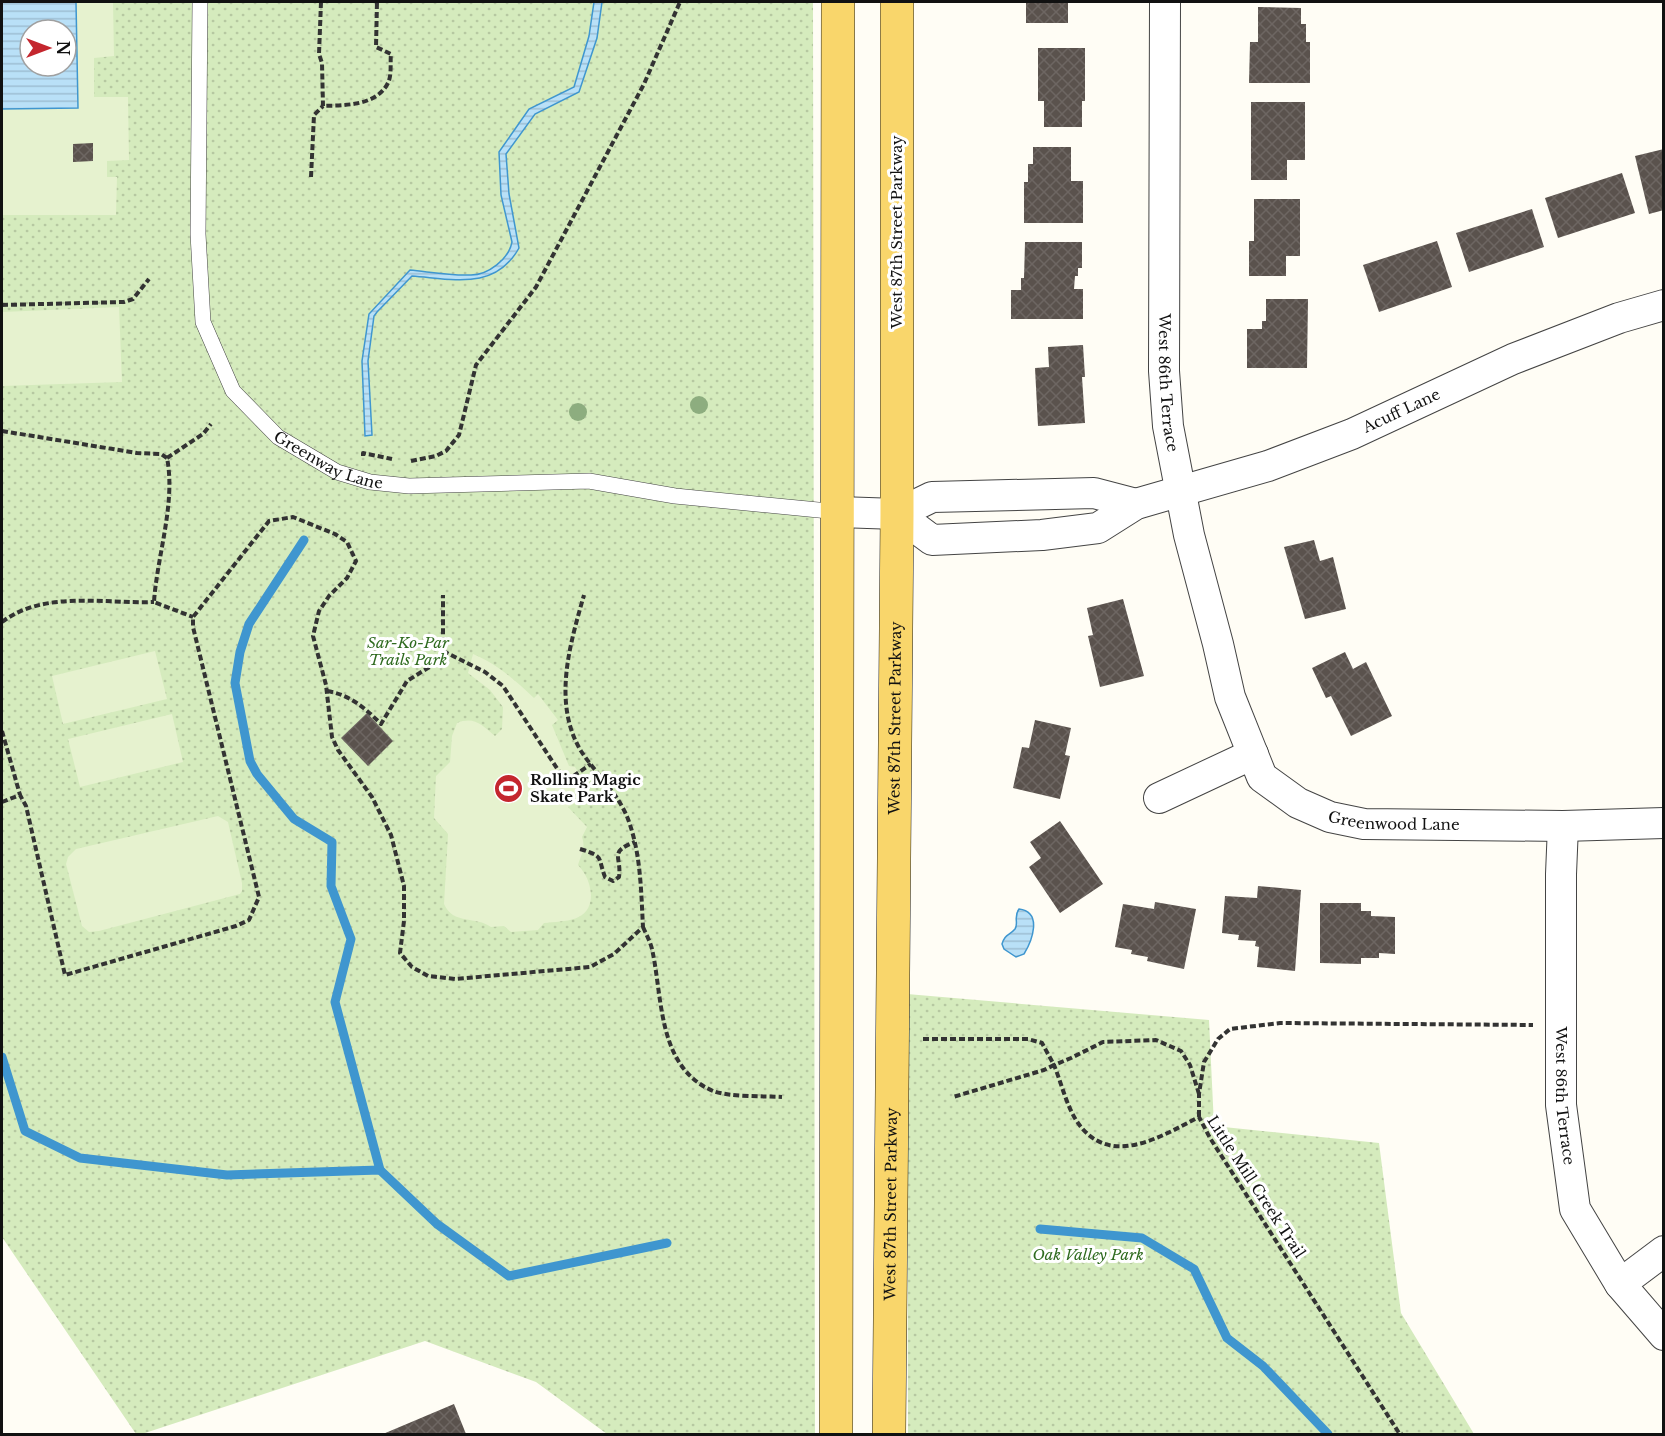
<svg xmlns="http://www.w3.org/2000/svg" width="1665" height="1436" font-family="'Libre Baskerville',serif">
	<style>
		.park { fill: url(#park-dots); fill-rule: evenodd }
		.pitch { fill: #e6f2cf; fill-rule: evenodd }
		.water { fill: url(#water-rules); stroke: #3f96cf; stroke-width: 1.5; fill-rule: evenodd }
		.lines { fill: none; stroke-linecap: round; stroke-linejoin: round }
		.stream { stroke: #3f96cf; stroke-width: 9 }
		.building { fill: url(#building-cross-hatch) }
		.service-casing { stroke: #444; stroke-width: 16 }
		.minor-casing { stroke: #444; stroke-width: 32 }
		.primary-casing { stroke: #222; stroke-width: 34 }
		.path { stroke: #333; stroke-width: 4; stroke-dasharray: 6 3; stroke-linecap: butt }
		.service { stroke: #fff; stroke-width: 15 }
		.minor { stroke: #fff; stroke-width: 30 }
		.primary { stroke: #f9d66b; stroke-width: 33 }
		.tree { fill: #8dad7f }
		.labels { text-anchor: middle; stroke-width: 6; stroke-linejoin: round; paint-order: stroke }
		.street-label { font-size: 15px; fill: #111; stroke: #fff }
		.park-label { font-size: 15px; font-style: italic; fill: #2f6b1f; stroke: #fff }
		.poi-label { font-size: 15px; font-weight: bold; fill: #111; stroke: #fff; text-anchor: start }
	</style>
	<defs>
		<pattern id="park-dots" width="8" height="8" patternUnits="userSpaceOnUse" patternTransform="scale(1.5)"><rect width="8" height="8" fill="#d5ebbd"/><path d="M2 2h.1M6 6h.1" fill="none" stroke="#b6c8a1" stroke-width="1.8" stroke-linecap="round"/></pattern>
		<pattern id="water-rules" width="6" height="5" patternUnits="userSpaceOnUse" patternTransform="scale(1.5)"><rect width="6" height="5" fill="#b9e0f7"/><path d="M0 2.5h6" fill="none" stroke="#9ebfd3"/></pattern>
		<pattern id="building-cross-hatch" width="8" height="8" patternUnits="userSpaceOnUse" patternTransform="scale(1.5)"><rect width="8" height="8" fill="#5a524d"/><path d="M0 0l8 8M0 8l8-8" fill="none" stroke="#6d6662"/></pattern>
	</defs>
	<rect width="100%" height="100%" fill="#fffdf5"/>
	<g class="park">
		<path d="M2 2H813L815 1434H607L536 1382 425 1341 142 1434H136L2 1237ZM30 30H66V66H30Z"/>
		<path d="M907 994 1209 1020 1214 1126 1379 1143 1401 1313 1474 1434H908Z"/>
	</g>
	<g class="pitch">
		<path d="M2 2H113L114 56 94 58V97H128L129 160 107 161V177H117L116 215H2ZM30 30H66V66H30Z"/>
		<path d="M119 307 122 382 2 386V312Z"/>
		<path d="M155 651 167 699 63 724 52 676Z"/>
		<path d="M473 654C497 664 515 680 534 698L538 694 558 720 552 725 569 766 575 767C585 783 589 798 568 807L587 827 582 837C586 848 581 855 578 865 586 874 590 882 591 895 591 922 565 921 544 923L538 930 511 932 504 926 491 927C476 916 453 925 444 904L448 834 434 818 436 776 450 762 452 736 457 723C474 716 482 725 495 736L502 729 503 707 490 690 468 673Z"/>
		<path d="M172 714 183 762 80 787 68 739Z"/>
		<path d="M218 816 228 822 242 883V891L240 894 99 931 89 932 82 926 66 864 68 857 76 849Z"/>
	</g>
	<g class="water">
		<path d="M2 2H76L78 108 2 109ZM30 30H66V66H30Z"/>
		<path d="M594 2H602L597 38 579 92 535 114 506 154 509 194 519 248C495 291 453 279 412 276L377 312 374 316 368 361 372 435 365 436 362 361 369 314 410 270C430 272 451 276 471 275 488 275 509 259 512 242L501 195 499 152 529 109 574 87 589 36Z"/>
		<path d="M1019 909C1043 912 1032 941 1024 954L1016 957 1004 949 1002 944C1005 934 1009 936 1015 929 1019 923 1013 917 1019 909Z"/>
	</g>
	<g class="lines">
		<g class="stream">
			<path d="M304 540 249 624 240 652 235 683 250 761 257 774 294 819 332 842 331 886 351 939 335 1002 380 1170"/>
			<path d="M2 1057 25 1131 80 1158 227 1175 380 1170 437 1224 509 1276 667 1243"/>
			<path d="M1040 1229 1142 1238 1194 1269 1227 1338 1263 1366 1328 1434"/>
		</g>
	</g>
	<g class="building">
		<rect x="1026" y="2" width="42" height="21"/>
		<path d="M1258 7 1301 8V24H1306V42H1310V83H1249L1250 42H1258Z"/>
		<path d="M1038 48H1085V101H1082V127H1044V101H1038Z"/>
		<path d="M1251 102H1305V160H1287V180H1251Z"/>
		<path d="M93 143V161L73 162V144Z"/>
		<path d="M1033 147H1071V181H1083V223H1024V182H1028V164H1033Z"/>
		<path d="M1664 149V210L1649 214 1635 156Z"/>
		<path d="M1622 173 1635 213 1558 238 1545 198Z"/>
		<path d="M1254 199H1300V256H1286V276H1249V241H1254Z"/>
		<path d="M1532 209 1544 247 1469 272 1456 233Z"/>
		<path d="M1437 241 1452 287 1379 312 1363 265Z"/>
		<path d="M1025 242H1082V268H1078V276H1075L1074 289H1083V319H1011V290H1021V278H1024Z"/>
		<path d="M1266 299H1308L1307 368H1247V329H1262V321H1266Z"/>
		<path d="M1083 345 1085 377H1082L1085 423 1038 426 1035 368 1049 367 1048 347Z"/>
		<path d="M1314 540 1320 561 1333 557 1346 609 1305 619 1284 547Z"/>
		<path d="M1123 599 1144 676 1100 687 1088 636 1093 635 1087 608Z"/>
		<path d="M1345 652 1353 669 1366 662 1392 716 1351 736 1331 696 1326 698 1312 668Z"/>
		<path d="M367 713 393 741 368 766 341 738Z"/>
		<path d="M1035 720 1071 728 1065 755 1070 756 1060 799 1013 788 1022 747 1029 748Z"/>
		<path d="M1060 821 1103 884 1060 913 1029 867 1041 858 1030 842Z"/>
		<path d="M1258 886 1301 890 1295 971 1257 967 1259 947 1255 946 1256 941 1238 940 1239 935 1222 933 1225 896 1257 898Z"/>
		<path d="M1155 902 1196 909 1184 969 1147 961 1148 957 1131 954 1132 950 1115 947 1123 904 1154 909Z"/>
		<path d="M1320 903H1361V911H1371V916L1395 917V954L1379 953V958H1361V964L1320 963Z"/>
		<path d="M454 1404 466 1434H383Z"/>
	</g>
	<g class="lines">
		<defs>
			<g id="service">
				<path id="s1" d="M200 2 198 234 203 322 233 391 278 437 337 472 370 482 409 486 589 481 675 496 839 512"/>
			</g>
			<g id="minor">
				<path id="s2" d="M1165 2 1164 371 1168 426 1189 535 1218 644 1230 697 1262 777 1298 803 1330 817 1364 824 1563 826 1664 823"/>
				<path d="M839 512 897 514 932 497 1094 493 1136 504"/>
				<path id="s3" d="M897 514 932 540 1042 535 1098 528 1136 504 1268 466 1352 434 1513 359 1619 318 1664 305"/>
				<path d="M1159 798 1253 754"/>
				<path id="s4" d="M1563 826 1561 874V1105L1575 1209 1620 1284 1664 1335"/>
				<path d="M1620 1284 1664 1251"/>
			</g>
			<g id="primary">
				<path d="M836 1434 838 2"/>
				<path id="s5" d="M889 1434 897 514V2"/>
			</g>
		</defs>
		<use href="#service" class="service-casing"/>
		<use href="#minor" class="minor-casing"/>
		<use href="#primary" class="primary-casing"/>
		<g class="path">
			<path d="M321 2 319 54 322 63 323 106C346 105 376 106 388 83 392 75 390 62 391 54L376 47 377 2"/>
			<path d="M311 177 314 115 323 106"/>
			<path d="M2 305 124 302 133 299 149 279"/>
			<path d="M2 431 137 453 161 454 167 458C176 503 157 556 154 602L193 617"/>
			<path d="M363 456V453L392 459"/>
			<path d="M167 458 203 434 211 424"/>
			<path d="M411 461 436 456 446 451 459 435 476 365 536 287 644 84 680 2"/>
			<path d="M2 622C44 590 105 604 154 602"/>
			<path d="M443 651 485 672 503 686 562 776 572 777 591 764"/>
			<path d="M327 691C350 695 364 707 381 724L407 681 439 661 443 651V595"/>
			<path d="M2 731 20 795"/>
			<path d="M2 802 20 795 26 806 65 975 236 926 249 920 259 897 193 627V617L269 521 293 517 335 534 347 542 356 561 347 578 329 596 319 611 313 636 326 685 332 737 338 750 372 797 391 835 404 886V921L400 953 412 967 428 976 455 979 590 967 614 954 643 927C641 891 641 854 628 819 618 793 596 774 581 751 552 703 570 644 584 595"/>
			<path d="M580 849C605 857 597 856 605 877L613 881 619 877C622 857 608 852 635 842"/>
			<path d="M643 927C646 934 650 941 652 949 663 998 657 1067 713 1091 728 1097 765 1096 782 1097"/>
			<path d="M923 1039H1028L1042 1043 1054 1065 1044 1070 953 1097"/>
			<path d="M1199 1094 1190 1065 1181 1051 1156 1040 1103 1042 1071 1058 1054 1065C1061 1082 1066 1104 1076 1120 1108 1170 1160 1137 1199 1117L1210 1138 1399 1433 1402 1434"/>
			<path d="M1199 1116V1094L1204 1062 1218 1039 1230 1029 1280 1023 1533 1025"/>
		</g>
		<use href="#service" class="service"/>
		<use href="#minor" class="minor"/>
		<use href="#primary" class="primary"/>
	</g>
	<g class="tree">
		<circle cx="699" cy="405" r="9"/>
		<circle cx="578" cy="412" r="9"/>
	</g>
	<defs>
		<symbol id="stadium-disc" viewBox="-11 -11 22 22"><circle r="9.5" fill="#c4262e" stroke="#fff"/><path d="M0-5a6.5 5 0 1 0 0 10a6.5 5 0 1 0 0-10ZM-3.5-1.8h7v3.6h-7Z" fill="#fff"/></symbol>
	</defs>
	<g fill-rule="evenodd">
		<use href="#stadium-disc" x="492" y="772" width="33" height="33"/>
	</g>
	<g class="labels">
		<g class="street-label">
			<text transform="translate(897 232) rotate(-90)" y="5">West 87th Street Parkway</text>
			<text dy="5" stroke="none"><textPath href="#s2" startOffset="381">West 86th Terrace</textPath></text>
			<text dy="5" stroke="none"><textPath href="#s3" startOffset="537">Acuff Lane</textPath></text>
			<text dy="5" stroke="none"><textPath href="#s1" startOffset="516">Greenway Lane</textPath></text>
			<text dy="5" stroke="none"><textPath href="#s5" startOffset="716">West 87th Street Parkway</textPath></text>
			<text dy="5" stroke="none"><textPath href="#s2" startOffset="932">Greenwood Lane</textPath></text>
			<text dy="5" stroke="none"><textPath href="#s4" startOffset="270">West 86th Terrace</textPath></text>
			<text transform="translate(1256 1187) rotate(57)" y="5">Little Mill Creek Trail</text>
			<text dy="5" stroke="none"><textPath href="#s5" startOffset="230">West 87th Street Parkway</textPath></text>
		</g>
		<g class="park-label">
			<text x="408" y="648">Sar-Ko-Par<tspan x="408" dy="17">Trails Park</tspan></text>
			<text x="1088" y="1260">Oak Valley Park</text>
		</g>
		<g class="poi-label">
			<text x="530" y="785">Rolling Magic<tspan x="530" dy="17">Skate Park</tspan></text>
		</g>
	</g>
	<rect width="1665" height="1436" fill="none" stroke="#111111" stroke-width="6"/>
	<g transform="translate(48 48) rotate(90)"><circle r="28" fill="#ffffff" stroke="#a0a0a0" stroke-width="1.5"/>
	<path d="M0-4.5L10 22L0 15L-10 22Z" fill="#c4262e"/>
	<text y="-9" font-size="16" font-weight="bold" text-anchor="middle" fill="#111111">N</text>
	</g>
</svg>
